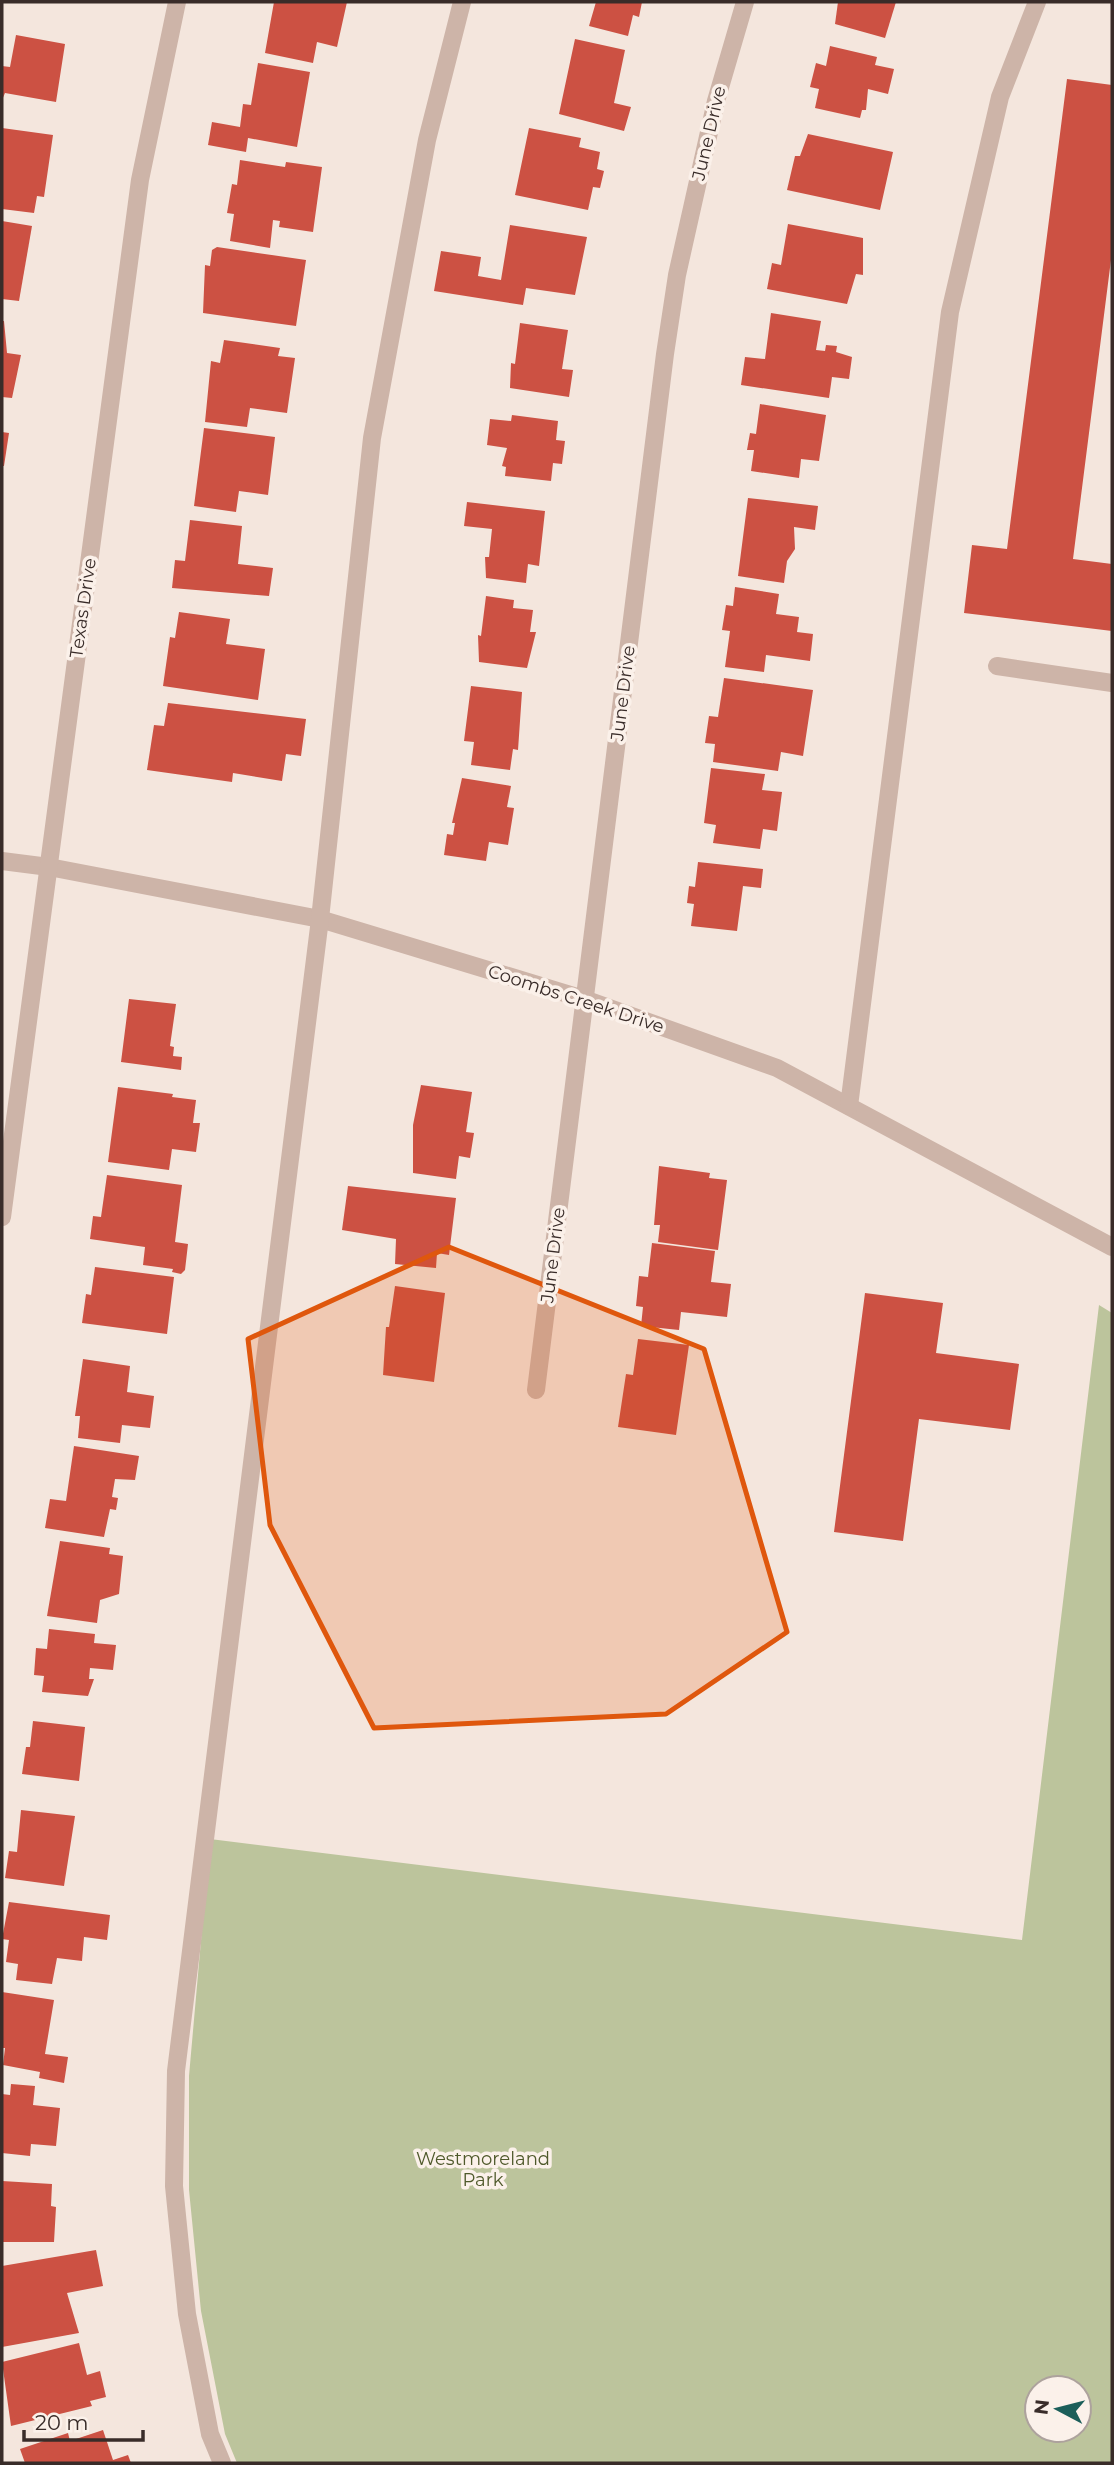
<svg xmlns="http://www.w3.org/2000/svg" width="1114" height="2465" font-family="Montserrat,sans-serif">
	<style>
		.green { fill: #bcc49c; fill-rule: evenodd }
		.building { fill: #cc5143 }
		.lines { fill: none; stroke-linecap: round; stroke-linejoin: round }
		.minor { stroke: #cdb4a8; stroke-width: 18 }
		.marked { fill: #df570d; fill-opacity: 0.2; stroke: #df570d; stroke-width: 5; stroke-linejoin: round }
		.labels { text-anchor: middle; stroke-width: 7; stroke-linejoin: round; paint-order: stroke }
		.street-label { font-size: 18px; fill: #392c29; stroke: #fbf1ea }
		.park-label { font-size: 18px; fill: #4f592b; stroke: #fbf1ea }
	</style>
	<rect width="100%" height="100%" fill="#f4e6dd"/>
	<path class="green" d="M1099 1305 1112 1313V2463H237L225 2434 201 2311 189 2190V2076L210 1839 1022 1940ZM1037 2388H1079V2430H1037Z"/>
	<g class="building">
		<path d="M274 2H347L337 47 317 42 313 63 265 53Z"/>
		<path d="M596 2H642L639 17 633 15 628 36 589 26Z"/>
		<path d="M838 2H896L885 38 835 24Z"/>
		<path d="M16 35 65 44 56 102 5 93 2 100V66L10 67Z"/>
		<path d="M575 39 625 50 614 103 631 107 624 131 559 114Z"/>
		<path d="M830 46 877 57 875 65 894 69 888 94 868 89 866 110H862L860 118 815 108 819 89 810 87 816 63 826 66Z"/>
		<path d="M258 63 310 72 297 147 248 138 246 152 208 145 212 122 240 127 243 104 251 105Z"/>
		<path d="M1067 79 1112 85V252L1073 559 1112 564V631L964 613 972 545 1007 549Z"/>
		<path d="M2 128 53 135 44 197 37 196 34 213 2 209Z"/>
		<path d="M529 128 581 138 579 147 600 152 597 169 604 171 600 188 593 187 588 210 515 195Z"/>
		<path d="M808 134 893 152 880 210 787 190 795 156H800Z"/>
		<path d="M240 160 285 167 286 162 322 167 313 232 279 227 280 221 273 220 270 248 230 241 234 214 227 213 232 184 237 185Z"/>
		<path d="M2 221 32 226 19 301 2 299Z"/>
		<path d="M788 224 863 238V275L856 274 847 304 767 289 772 263 781 265Z"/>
		<path d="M510 225 587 237 575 295 526 288 523 305 434 291 441 251 481 257 478 276 501 280Z"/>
		<path d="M217 247 306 260 296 326 203 313 205 265 210 266 212 250Z"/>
		<path d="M771 313 821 321 816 350 825 351 826 345 837 346 836 352 852 357 849 379 832 377 829 398 741 385 745 357 765 359Z"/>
		<path d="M2 321H4L7 353 21 355 12 398 2 397Z"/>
		<path d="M520 323 568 330 562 369 573 370 569 397 510 388 511 363 515 364Z"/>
		<path d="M224 340 280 348 278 356 295 358 287 413 250 408 247 427 205 422 211 361 220 363Z"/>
		<path d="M760 404 826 415 819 461 801 459 799 478 751 471 754 450H747L750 433 756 434Z"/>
		<path d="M512 415 558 421 556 440 565 441 562 464 553 463 551 481 505 476 506 467 502 466 507 448 487 445 490 419 511 421Z"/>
		<path d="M204 428 275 437 268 495 239 491 236 512 194 506Z"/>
		<path d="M2 432 9 433 4 466H2Z"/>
		<path d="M748 498 818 506 815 530 794 527 795 549 787 561 784 583 738 576Z"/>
		<path d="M467 502 545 511 539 566 528 564 526 583 486 578 485 557H489L492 529 464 526Z"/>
		<path d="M190 520 242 526 238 564 273 568 269 596 172 588 175 560 185 561Z"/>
		<path d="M735 587 779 594 776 614 799 617 797 632 813 634 810 661 766 655 764 672 725 667 730 631 722 630 726 605 733 606Z"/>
		<path d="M486 596 514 600 513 608 533 610 530 632H536L527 668 479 662 478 635 481 636Z"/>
		<path d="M179 612 230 619 226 644 265 649 258 700 163 686 170 637 175 638Z"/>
		<path d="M724 678 813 690 803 756 781 752 778 771 713 762 715 744 705 743 709 716 718 717Z"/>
		<path d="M471 686 522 692 518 750 513 749 510 770 471 765 474 742 464 741Z"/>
		<path d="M168 703 306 719 301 756 286 754 282 781 233 773 232 782 147 770 154 725 164 726Z"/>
		<path d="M711 768 765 774 762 790 782 792 777 831 763 829 760 849 713 843 716 825 704 823Z"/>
		<path d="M462 778 511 786 507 807 514 808 508 845 489 842 486 861 444 855 447 834 453 835 455 823H452Z"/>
		<path d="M698 862 763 869 761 888 743 886 737 931 691 926 694 904 687 903 689 886 695 887Z"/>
		<path d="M129 999 176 1004 170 1046 174 1047 173 1056 182 1057 181 1070 121 1062Z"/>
		<path d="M421 1085 472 1092 466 1132 474 1133 470 1158 459 1156 456 1179 413 1173V1125Z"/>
		<path d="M118 1087 173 1094 172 1097 196 1100 193 1123H200L196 1152 172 1149 169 1170 108 1162Z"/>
		<path d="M659 1166 710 1173 709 1178 727 1180 718 1250 658 1242 660 1225H654Z"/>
		<path d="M107 1175 182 1185 175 1242 188 1244 185 1270 181 1274 172 1272 173 1269 143 1265 145 1247 90 1239 93 1216 101 1217Z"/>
		<path d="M348 1186 456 1198 449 1255 437 1253 436 1268 395 1264 396 1239 342 1230Z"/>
		<path d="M652 1243 715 1251 711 1282 731 1284 727 1317 681 1312 679 1330 641 1326 643 1307 636 1306 639 1276 648 1277Z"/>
		<path d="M95 1267 174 1277 167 1334 82 1323 86 1294 91 1295Z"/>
		<path d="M395 1286 445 1293 434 1382 383 1375 386 1327H389Z"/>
		<path d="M865 1293 943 1303 936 1353 1019 1364 1010 1430 919 1419 903 1541 834 1532Z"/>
		<path d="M638 1339 689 1345 676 1435 618 1427 626 1374 633 1375Z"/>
		<path d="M83 1359 130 1366 127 1392 154 1396 150 1428 122 1425 120 1443 78 1438 80 1416H75Z"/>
		<path d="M74 1446 139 1456 135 1480 115 1479 112 1497 118 1498 116 1510 110 1509 104 1537 45 1528 50 1499 66 1501Z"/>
		<path d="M60 1541 110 1548 109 1554 123 1556 119 1594 100 1600 97 1623 47 1616Z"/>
		<path d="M49 1629 95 1634 94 1643 116 1645 113 1670 90 1668 89 1679H94L88 1696 42 1692 44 1676 34 1675 36 1648 47 1649Z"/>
		<path d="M33 1721 85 1727 79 1781 22 1774 26 1747H30Z"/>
		<path d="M21 1810 75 1816 64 1886 5 1878 9 1851 17 1852Z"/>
		<path d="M9 1902 110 1915 107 1940 84 1937 82 1961 57 1958 52 1984 16 1980 18 1964 6 1962 9 1940 2 1939Z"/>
		<path d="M2 1992 54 2000 45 2054 68 2057 64 2083 39 2078 40 2072 3 2065 5 2048H2Z"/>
		<path d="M11 2084 35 2086 33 2105 60 2108 56 2146 31 2144 30 2156 2 2153V2094L10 2095Z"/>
		<path d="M2 2181 52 2184 51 2206 56 2207 54 2242H2Z"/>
		<path d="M96 2250 103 2286 67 2293 79 2333 2 2347V2266Z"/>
		<path d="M79 2343 87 2375 100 2371 106 2397 90 2401 92 2406 11 2426 2 2362Z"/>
		<path d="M103 2430 113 2460 128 2455 131 2463H25L20 2449 68 2433 70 2441Z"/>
	</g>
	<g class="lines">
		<g class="minor">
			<path d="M997 666 1112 683"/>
			<path d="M2 861 49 867 320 919 584 999 777 1068 1112 1247"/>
			<path d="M849 1106 950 312 1000 97 1037 2"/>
			<path d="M2 1217 140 180 177 2"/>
			<path d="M536 1390 665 354 677 275 716 101 745 2"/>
			<path d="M222 2463 210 2434 187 2314 174 2186 176 2071 320 919 372 438 427 140 462 2"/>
		</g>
	</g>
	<path class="marked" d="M449 1247 704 1349 787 1632 666 1714 374 1728 270 1525 248 1339Z"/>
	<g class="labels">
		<g class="street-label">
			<text transform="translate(709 133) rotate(-77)" y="6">June Drive</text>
			<text transform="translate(83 608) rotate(-82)" y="6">Texas Drive</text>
			<text transform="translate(623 693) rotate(-83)" y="6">June Drive</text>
			<text transform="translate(576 999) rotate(18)" y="6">Coombs Creek Drive</text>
			<text transform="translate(553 1255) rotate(-83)" y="6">June Drive</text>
		</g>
		<g class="park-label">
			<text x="483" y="2165">Westmoreland<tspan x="483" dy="21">Park</tspan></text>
		</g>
	</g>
	<rect width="1114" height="2465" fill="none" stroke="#392c29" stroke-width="7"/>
	<g transform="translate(1058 2409) rotate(277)"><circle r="33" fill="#fbf1ea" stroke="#ada29d" stroke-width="2"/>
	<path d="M0-5L12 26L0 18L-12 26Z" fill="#1b5e59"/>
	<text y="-10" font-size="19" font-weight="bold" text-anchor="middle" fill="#392c29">N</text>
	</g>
	<path d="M24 2430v10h119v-10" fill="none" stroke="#392c29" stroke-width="3.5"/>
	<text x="35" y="2430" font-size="21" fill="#392c29" stroke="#fbf1ea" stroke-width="5" paint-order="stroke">20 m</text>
</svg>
